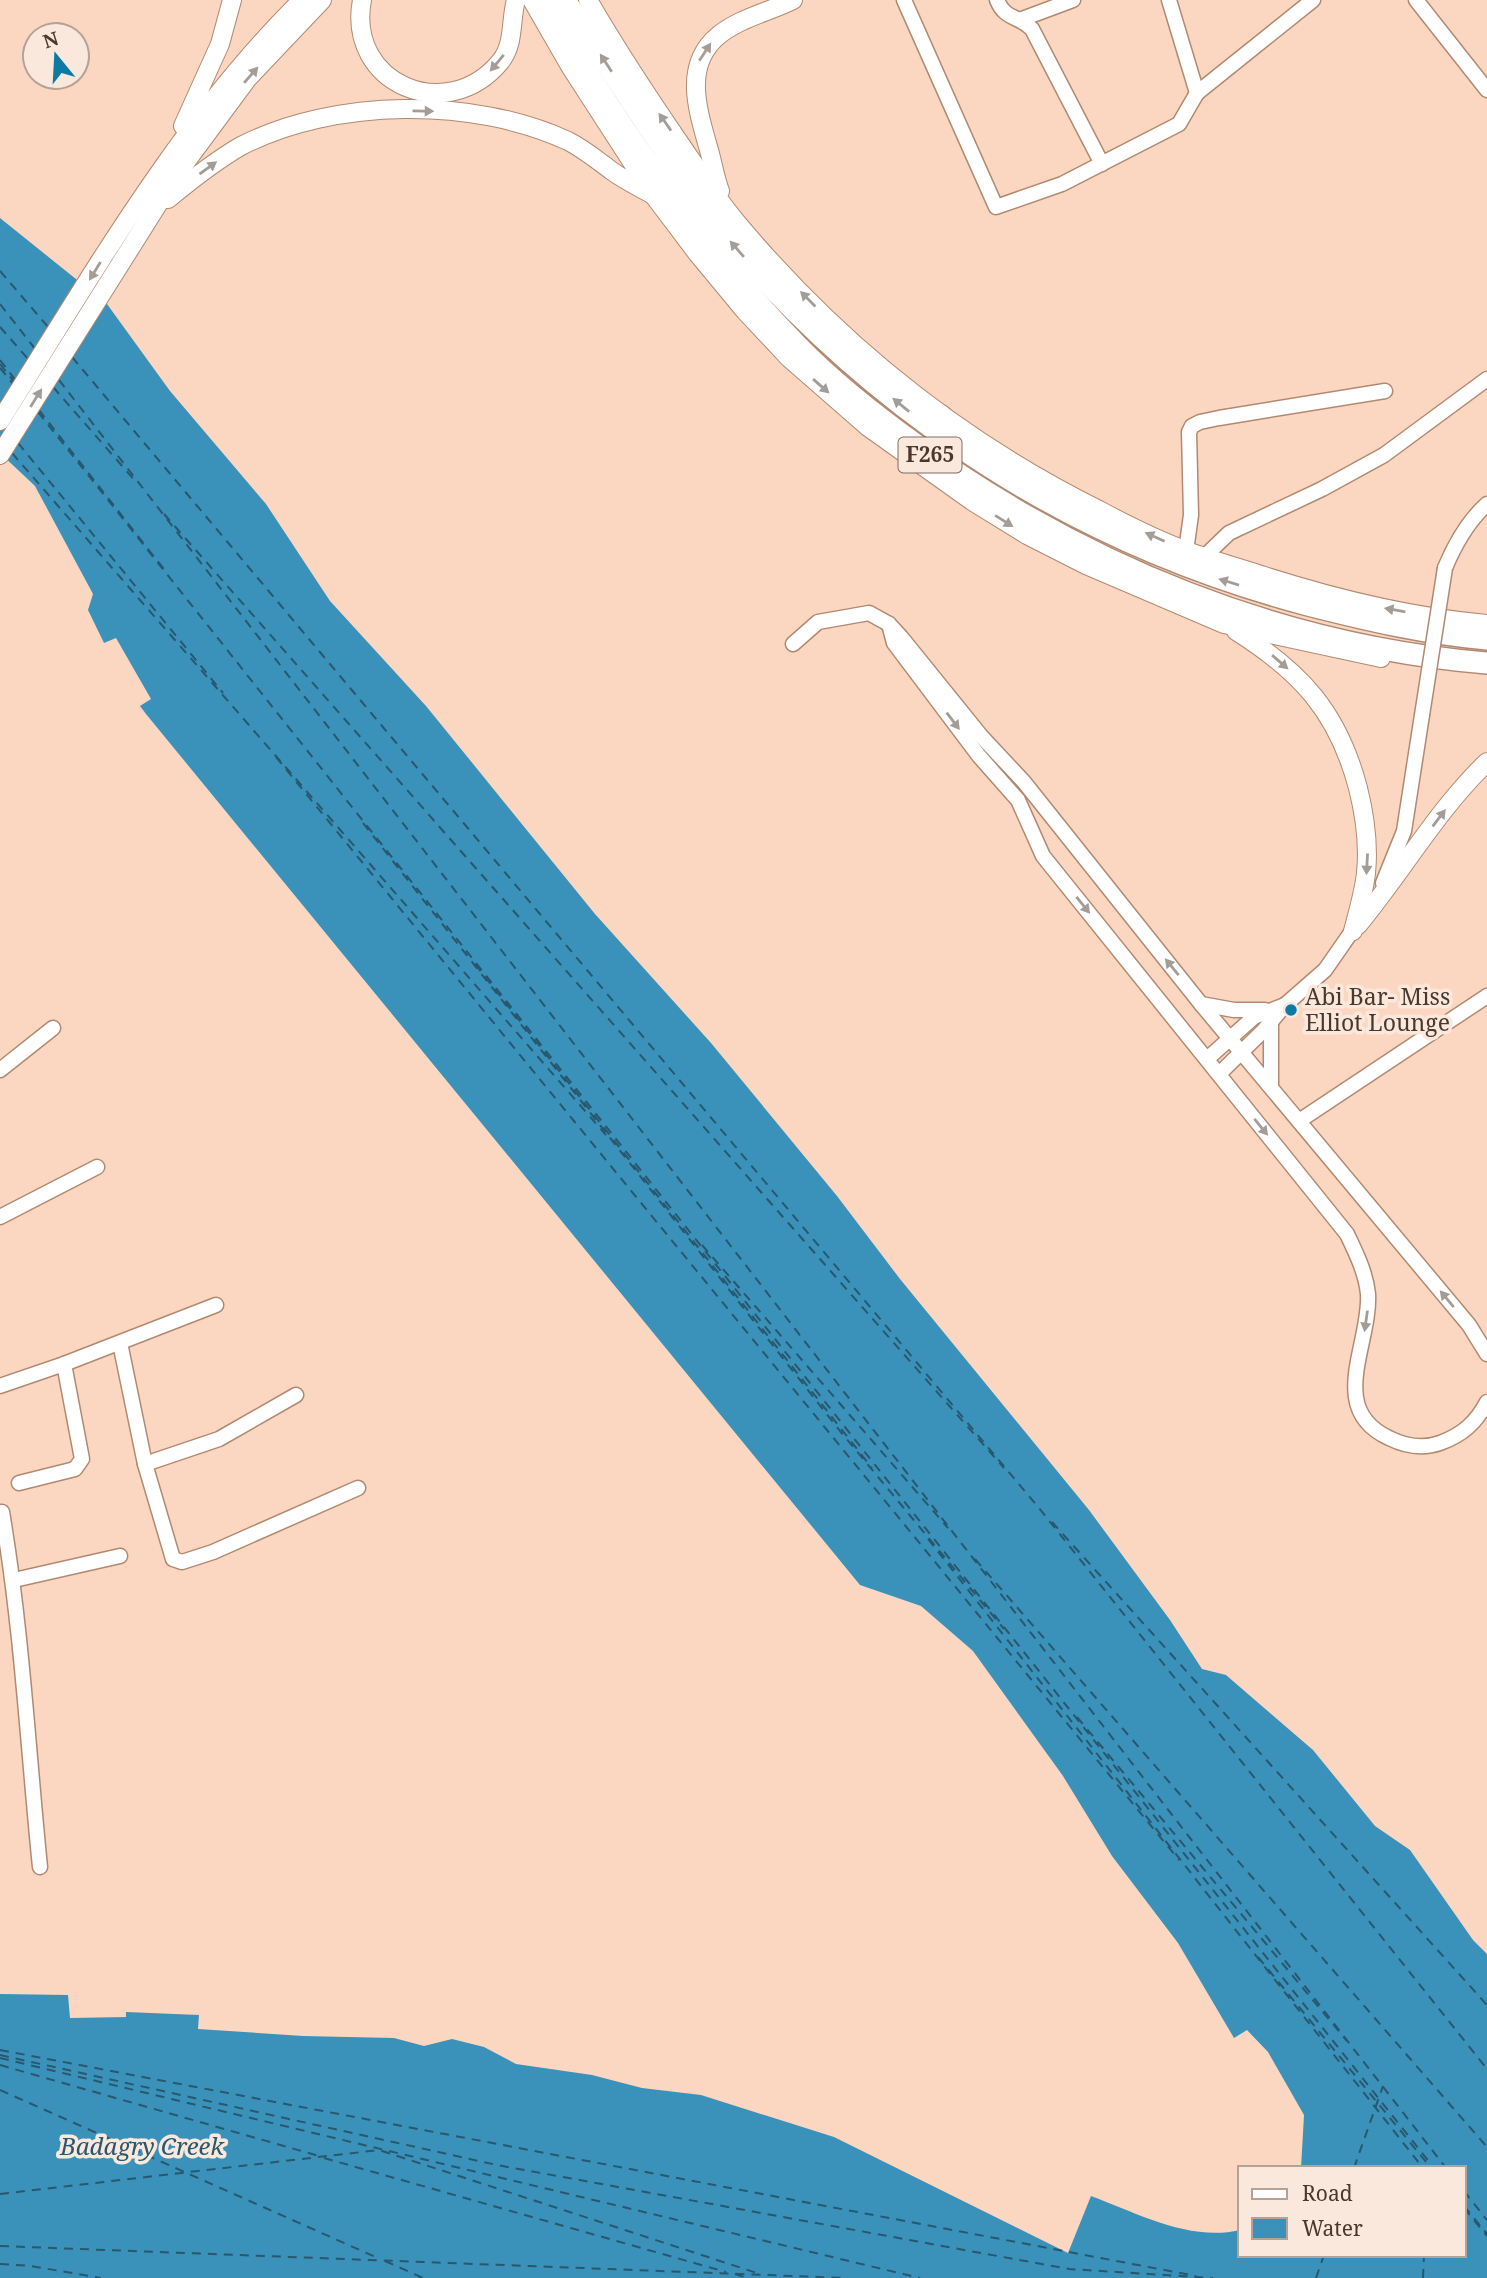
<svg xmlns="http://www.w3.org/2000/svg" width="1487" height="2278" font-family="'Noto Serif',serif">
	<style>
		.water { fill: #3a92bb }
		.lines { fill: none; stroke-linecap: round; stroke-linejoin: round }
		.ferry { stroke: #28576e; stroke-width: 2; stroke-dasharray: 9 7; stroke-linecap: butt }
		.minor-casing { stroke: #b28970; stroke-width: 17 }
		.major-casing { stroke: #b28970; stroke-width: 20 }
		.highway-casing { stroke: #b28970; stroke-width: 24 }
		.minor { stroke: #fff; stroke-width: 14 }
		.major { stroke: #fff; stroke-width: 18 }
		.highway { stroke: #fff; stroke-width: 21 }
		.minor-bridge-casing { stroke: #b28970; stroke-width: 17; stroke-linecap: butt }
		.minor-bridge { stroke: #fff; stroke-width: 14 }
		.oneway { fill: #a49c96 }
		.poi-dot { fill: #0c7aa3; stroke: #fae8dd; stroke-width: 2.5 }
		.labels { text-anchor: middle; stroke-width: 7; stroke-linejoin: round; paint-order: stroke }
		.shield { fill: #fae8dd; stroke: #7f6d62; stroke-width: 2 }
		.shield-label { font-size: 21px; font-weight: bold; fill: #4a382d }
		.poi-label { font-size: 23px; fill: #4a382d; stroke: #fae8dd; text-anchor: start }
		.water-label { font-size: 24px; font-style: italic; fill: #28576e; stroke: #fae8dd }
	</style>
	<rect width="100%" height="100%" fill="#fbd7c2"/>
	<path class="water" d="M0 218 107 304 170 391 266 504 330 601 426 706 595 914 711 1043 837 1196 900 1279 1089 1510 1170 1620 1202 1669 1226 1675 1313 1750 1375 1826 1410 1850 1473 1940 1487 1954V2278H0V1994L68 1995 70 2018 126 2017V2012L199 2015 198 2029 303 2036 394 2038 424 2046 452 2039 484 2047 516 2064 592 2075 642 2088 701 2095 834 2137 1068 2253 1091 2196C1137 2213 1190 2242 1240 2230V2255H1464V2168H1301L1304 2115 1268 2052 1247 2030 1234 2038 1178 1943 1112 1856 1063 1776 973 1651 921 1606 860 1585 146 714 140 706 151 699 116 638 104 643 88 610 93 594 35 486 0 453Z"/>
	<g class="lines">
		<g class="ferry">
			<path d="M0 271 49 328"/>
			<path d="M0 304 36 350"/>
			<path d="M0 327 29 360"/>
			<path d="M72 357 1039 1508 1487 2069"/>
			<path d="M0 360 16 381"/>
			<path d="M0 364 15 383"/>
			<path d="M0 368 14 385"/>
			<path d="M59 380 1446 2168"/>
			<path d="M53 387 137 483"/>
			<path d="M39 410 148 549"/>
			<path d="M38 412 1434 2168"/>
			<path d="M18 443 223 693"/>
			<path d="M12 453 606 1135"/>
			<path d="M164 514 1004 1468"/>
			<path d="M148 549 164 569"/>
			<path d="M276 757 1179 1860"/>
			<path d="M363 823 840 1431 1004 1629"/>
			<path d="M475 964 872 1468"/>
			<path d="M702 1245 948 1528"/>
			<path d="M1052 1522 1487 2005"/>
			<path d="M928 1539 1423 2168"/>
			<path d="M975 1559 1487 2147"/>
			<path d="M1077 1717 1347 2041"/>
			<path d="M1258 1957 1431 2168"/>
			<path d="M0 2050 1196 2276"/>
			<path d="M0 2055 497 2165 1069 2269 1213 2278"/>
			<path d="M0 2058 920 2278"/>
			<path d="M0 2065 319 2156"/>
			<path d="M0 2090 380 2259"/>
			<path d="M324 2158 726 2272"/>
			<path d="M1354 2168 1383 2086"/>
			<path d="M1464 2191 1487 2220"/>
			<path d="M0 2194 379 2150 757 2273"/>
			<path d="M1464 2206 1487 2234"/>
			<path d="M1464 2208 1487 2236"/>
			<path d="M0 2246 846 2278"/>
			<path d="M385 2261 423 2278"/>
			<path d="M0 2264 31 2266 101 2278"/>
			<path d="M735 2274 747 2278"/>
			<path d="M1316 2278 1324 2255"/>
			<path d="M1423 2278 1424 2255"/>
		</g>
		<defs>
			<g id="minor">
				<path d="M904 0 996 207 1062 184 1179 124 1197 93 1169 0"/>
				<path d="M997 0C1005 20 1018 15 1032 29L1102 164"/>
				<path d="M1416 0 1487 90"/>
				<path d="M1022 19 1073 0"/>
				<path d="M1197 93 1313 0"/>
				<path d="M1186 551 1191 515 1189 432 1192 426 1200 422 1219 418 1385 391"/>
				<path d="M1204 557 1229 533 1322 489 1384 455 1487 379"/>
				<path d="M1445 568C1455 544 1468 521 1487 504"/>
				<path d="M889 624 894 643 979 756 1018 800 1043 856 1347 1234C1356 1253 1366 1273 1368 1294 1371 1344 1326 1409 1389 1438 1405 1446 1423 1449 1440 1443 1462 1435 1476 1423 1487 1402"/>
				<path d="M793 644 818 622 869 613 889 624 901 637 981 736 1024 782 1201 1004 1469 1325 1487 1354"/>
				<path d="M1383 883 1404 831 1422 715"/>
				<path d="M1201 1004 1234 1010H1265"/>
				<path d="M1207 1059 1254 1017 1285 1005"/>
				<path d="M0 1070 53 1028"/>
				<path d="M1219 1074 1264 1030 1285 1005 1325 970 1357 924"/>
				<path d="M1271 1086V1022"/>
				<path d="M1299 1121 1487 996"/>
				<path d="M0 1217 97 1167"/>
				<path d="M120 1343 145 1464 173 1559 182 1562 213 1552 358 1488"/>
				<path d="M0 1386 64 1364 216 1305"/>
				<path d="M145 1464 219 1439 296 1395"/>
				<path d="M19 1483 75 1469 82 1459 64 1364"/>
				<path d="M2 1512C22 1630 28 1749 40 1867"/>
				<path d="M14 1580 120 1556"/>
			</g>
			<g id="major">
				<path d="M362 0C346 84 447 126 500 62 515 44 510 21 516 0"/>
				<path d="M532 0 570 66 654 196 697 253 745 311 789 358 868 427 972 501 1027 535 1086 565 1224 624 1381 658"/>
				<path d="M588 0C617 50 648 97 681 145 699 171 717 199 738 224 838 343 960 441 1099 510 1127 525 1157 540 1187 551 1210 560 1234 566 1258 574 1332 598 1409 617 1487 624"/>
				<path d="M183 126 220 44 232 0"/>
				<path d="M720 191C715 178 713 164 709 150 698 111 682 65 719 35 740 18 769 12 793 0"/>
				<path d="M168 199C191 180 215 161 241 146 335 98 473 97 568 141 584 149 597 160 612 171 624 180 639 187 653 195"/>
				<path d="M0 421C92 275 179 122 302 0"/>
				<path d="M0 455 177 174 248 78 322 0"/>
				<path d="M1236 631C1301 672 1338 712 1358 788 1365 816 1369 844 1366 873 1364 892 1358 912 1353 931"/>
				<path d="M1358 925C1402 872 1437 810 1487 762"/>
			</g>
			<g id="highway">
				<path d="M543 0C617 123 696 242 797 345 833 382 876 416 918 446 1085 566 1281 646 1487 663"/>
				<path d="M565 0C597 49 629 99 662 147 682 178 703 210 727 238 882 419 1077 544 1308 605 1367 620 1427 634 1487 639"/>
				<path d="M941 416 961 443"/>
			</g>
		</defs>
		<use href="#minor" class="minor-casing"/>
		<use href="#major" class="major-casing"/>
		<use href="#highway" class="highway-casing"/>
		<use href="#minor" class="minor"/>
		<use href="#major" class="major"/>
		<use href="#highway" class="highway"/>
		<defs>
			<path id="minor-bridge" d="M1422 715 1445 568"/>
		</defs>
		<use href="#minor-bridge" class="minor-bridge-casing"/>
		<use href="#minor-bridge" class="minor-bridge"/>
	</g>
	<defs><path id="oneway-solid" d="M-6-.8H1V-3.2L6.5 0L1 3.2V.8H-6Z" transform="scale(1.75)"/></defs>
	<g class="oneway">
		<use href="#oneway-solid" transform="translate(705 52) rotate(-57)"/>
		<use href="#oneway-solid" transform="translate(497 63) rotate(130)"/>
		<use href="#oneway-solid" transform="translate(606 63) rotate(-123)"/>
		<use href="#oneway-solid" transform="translate(251 75) rotate(-49)"/>
		<use href="#oneway-solid" transform="translate(423 111) rotate(1)"/>
		<use href="#oneway-solid" transform="translate(665 122) rotate(-125)"/>
		<use href="#oneway-solid" transform="translate(208 168) rotate(-36)"/>
		<use href="#oneway-solid" transform="translate(737 249) rotate(-131)"/>
		<use href="#oneway-solid" transform="translate(95 271) rotate(122)"/>
		<use href="#oneway-solid" transform="translate(808 299) rotate(-135)"/>
		<use href="#oneway-solid" transform="translate(821 386) rotate(41)"/>
		<use href="#oneway-solid" transform="translate(36 398) rotate(-58)"/>
		<use href="#oneway-solid" transform="translate(901 405) rotate(-141)"/>
		<use href="#oneway-solid" transform="translate(1004 521) rotate(32)"/>
		<use href="#oneway-solid" transform="translate(1155 537) rotate(-156)"/>
		<use href="#oneway-solid" transform="translate(1229 582) rotate(-163)"/>
		<use href="#oneway-solid" transform="translate(1395 610) rotate(-170)"/>
		<use href="#oneway-solid" transform="translate(1280 662) rotate(41)"/>
		<use href="#oneway-solid" transform="translate(953 721) rotate(53)"/>
		<use href="#oneway-solid" transform="translate(1439 818) rotate(-53)"/>
		<use href="#oneway-solid" transform="translate(1367 864) rotate(93)"/>
		<use href="#oneway-solid" transform="translate(1083 905) rotate(51)"/>
		<use href="#oneway-solid" transform="translate(1172 967) rotate(-129)"/>
		<use href="#oneway-solid" transform="translate(1261 1127) rotate(51)"/>
		<use href="#oneway-solid" transform="translate(1447 1299) rotate(-130)"/>
		<use href="#oneway-solid" transform="translate(1366 1321) rotate(98)"/>
	</g>
	<circle class="poi-dot" cx="1291" cy="1010" r="7"/>
	<g class="labels">
		<rect class="shield" x="898.5" y="437.5" width="63" height="35" rx="5"/>
		<g class="shield-label">
			<text x="930" y="462">F265</text>
		</g>
		<g class="poi-label">
			<text x="1305" y="1005">Abi Bar- Miss<tspan x="1305" dy="26">Elliot Lounge</tspan></text>
		</g>
		<g class="water-label">
			<text x="142" y="2155">Badagry Creek</text>
		</g>
	</g>
	<rect x="1238" y="2166" width="228" height="91" fill="#fae8dd" stroke="#b4a297" stroke-width="2"/>
	<rect x="1252" y="2189" width="35" height="10" fill="#ffffff" stroke="#b4a297" stroke-width="2"/>
	<text x="1302" y="2201" font-size="21" fill="#4a382d">Road</text>
	<rect x="1252" y="2218" width="35" height="21" fill="#3a92bb" stroke="#b4a297" stroke-width="2"/>
	<text x="1302" y="2236" font-size="21" fill="#4a382d">Water</text>
	<g transform="translate(56 56) rotate(342)"><circle r="33" fill="#fae8dd" stroke="#b4a297" stroke-width="2"/>
	<path d="M0-5L12 26L0 18L-12 26Z" fill="#0c7aa3"/>
	<text y="-10" font-size="19" font-weight="bold" text-anchor="middle" fill="#4a382d">N</text>
	</g>
</svg>
